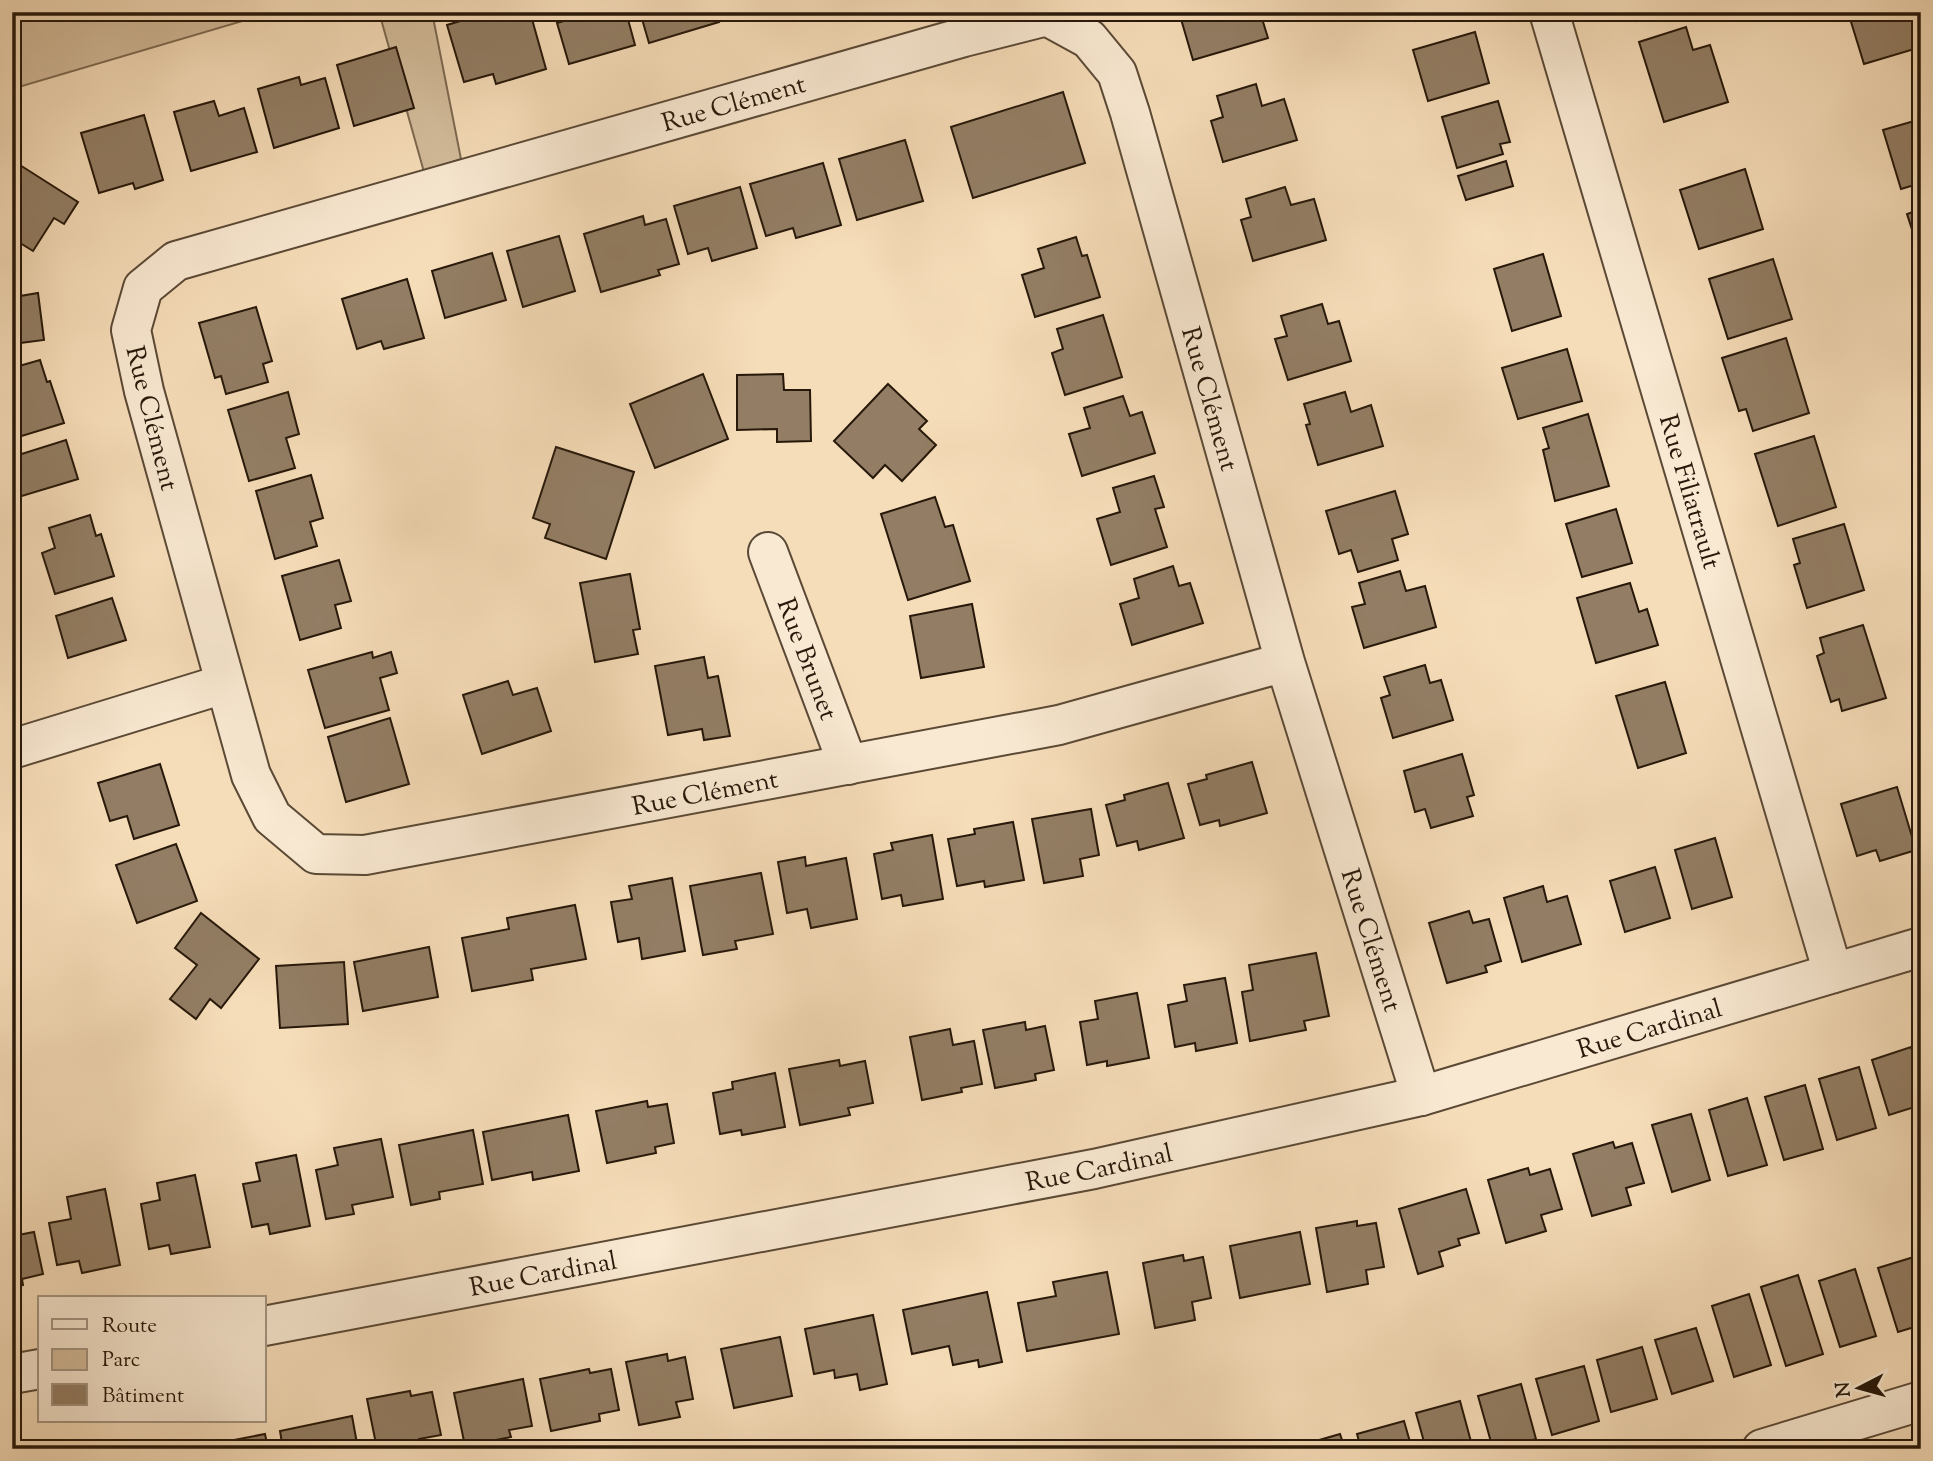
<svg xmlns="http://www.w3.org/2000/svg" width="1933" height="1461" font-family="'Sorts Mill Goudy',serif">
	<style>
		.green { fill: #d3bc9b; stroke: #7d6a52; stroke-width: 2 }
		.building { fill: #937e65; stroke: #27180a; stroke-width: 2 }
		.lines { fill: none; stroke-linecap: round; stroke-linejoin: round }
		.minor-casing { stroke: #5b4936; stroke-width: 42 }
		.minor { stroke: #f9e9d2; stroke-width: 38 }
		.labels { text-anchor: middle; stroke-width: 7; stroke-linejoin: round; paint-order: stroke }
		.street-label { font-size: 26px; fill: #27180a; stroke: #f9e9d2 }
	</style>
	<rect width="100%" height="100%" fill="#f6ddb9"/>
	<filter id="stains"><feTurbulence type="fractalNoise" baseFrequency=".00286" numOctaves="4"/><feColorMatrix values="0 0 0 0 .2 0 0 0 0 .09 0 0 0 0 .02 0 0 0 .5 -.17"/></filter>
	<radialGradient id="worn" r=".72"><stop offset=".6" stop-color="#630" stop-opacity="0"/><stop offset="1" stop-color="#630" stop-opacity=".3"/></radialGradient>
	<g class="green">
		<path d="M12 12H273L12 89Z"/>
		<path d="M379 12H432L461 159 424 172Z"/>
	</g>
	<g class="building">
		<path d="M490 12H530L546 69 496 84 493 74 464 82 447 25Z"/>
		<path d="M582 12H626L635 45 569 64 557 23 583 15Z"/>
		<path d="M640 12H716L719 22 649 43Z"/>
		<path d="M1192 12H1260L1268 38 1193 60 1181 19 1193 16Z"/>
		<path d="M1413 12H1443L1415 21Z"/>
		<path d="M1633 12H1665L1636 21Z"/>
		<path d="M1848 12H1917L1921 25V47L1864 64Z"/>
		<path d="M1686 27 1693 50 1710 45 1728 102 1664 122 1639 42Z"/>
		<path d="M1475 32 1489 83 1428 101 1413 50Z"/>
		<path d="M396 47 414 108 354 126 337 65Z"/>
		<path d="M299 77 301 85 325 78 339 128 274 148 258 89Z"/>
		<path d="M1256 84 1262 106 1284 99 1297 140 1223 162 1211 121 1223 117 1217 96Z"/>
		<path d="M1063 92 1085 163 973 198 951 127Z"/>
		<path d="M214 101 219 116 244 108 257 152 191 171 174 112Z"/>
		<path d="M1498 101 1510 142 1500 144 1503 154 1457 168 1442 117Z"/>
		<path d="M144 115 163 180 135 189 133 183 99 193 81 133Z"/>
		<path d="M1921 119V183L1901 189 1883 130Z"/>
		<path d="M905 140 923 201 857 220 839 159Z"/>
		<path d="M12 160 78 202 64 224 54 218 33 251 12 238Z"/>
		<path d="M1506 161 1513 186 1466 200 1458 176Z"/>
		<path d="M823 163 841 225 796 238 793 228 766 236 750 184Z"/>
		<path d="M1745 169 1763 229 1699 249 1680 190Z"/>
		<path d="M740 187 757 248 712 261 708 248 688 254 674 206Z"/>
		<path d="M1285 187 1291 205 1314 199 1326 240 1253 261 1241 220 1251 217 1246 199Z"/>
		<path d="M1921 209V257L1907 214Z"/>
		<path d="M643 216 645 225 666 219 679 264 658 270 660 275 601 292 584 234Z"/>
		<path d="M559 236 575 291 523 307 507 251Z"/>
		<path d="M1076 237 1082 256 1087 255 1100 297 1035 317 1022 275 1044 268 1038 249Z"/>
		<path d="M492 253 506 300 445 318 432 271Z"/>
		<path d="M1543 254 1561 316 1512 331 1494 269Z"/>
		<path d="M1773 259 1792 319 1728 339 1709 279Z"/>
		<path d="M18 272 20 296 38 293 44 340 12 344V273Z"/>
		<path d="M407 279 424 338 384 349 381 341 357 349 342 299Z"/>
		<path d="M1322 304 1328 324 1339 321 1351 361 1288 380 1275 339 1287 336 1281 316Z"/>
		<path d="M256 307 272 361 263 364 268 382 226 394 221 376 215 378 199 323Z"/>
		<path d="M1103 315 1122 377 1065 395 1052 353 1063 349 1057 329Z"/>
		<path d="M1786 338 1809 413 1753 431 1746 409 1739 411 1722 358Z"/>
		<path d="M1567 349 1582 401 1518 419 1502 368Z"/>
		<path d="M40 360 47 382 50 381 64 423 12 439V368Z"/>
		<path d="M703 374 728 439 655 468 630 404Z"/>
		<path d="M783 374 784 390H810L811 441 777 442V429L737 430V375Z"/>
		<path d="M888 384 927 421 919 429 936 445 902 481 885 465 873 478 834 441Z"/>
		<path d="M288 392 299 434 286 438 295 468 249 481 228 410Z"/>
		<path d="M1345 392 1351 412 1371 405 1383 446 1318 465 1306 425 1310 424 1304 404Z"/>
		<path d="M1123 396 1130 416 1142 412 1155 453 1082 476 1069 434 1090 428 1084 408Z"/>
		<path d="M1588 414 1609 486 1555 501 1543 450 1549 448 1543 428Z"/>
		<path d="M1814 436 1836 507 1778 526 1755 454Z"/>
		<path d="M66 440 78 479 12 499V457Z"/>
		<path d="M556 447 634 472 606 559 545 538 550 524 533 518Z"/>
		<path d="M311 475 323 518 310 522 317 546 275 559 256 491Z"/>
		<path d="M1154 476 1164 507 1155 509 1167 547 1111 565 1097 519 1120 512 1113 488Z"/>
		<path d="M1395 491 1408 534 1392 539 1398 560 1358 572 1351 550 1339 554 1326 511Z"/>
		<path d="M935 497 945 527 953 525 970 581 908 600 881 514Z"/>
		<path d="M1616 509 1632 563 1582 577 1566 524Z"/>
		<path d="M90 515 96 536 101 534 114 576 55 594 42 553 55 548 49 528Z"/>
		<path d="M1844 524 1864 590 1807 608 1794 565 1800 563 1793 539Z"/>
		<path d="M339 560 351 601 335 605 341 628 300 640 282 576Z"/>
		<path d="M1173 566 1179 586 1190 583 1203 623 1132 645 1120 604 1139 598 1134 579Z"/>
		<path d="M1400 571 1406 591 1425 586 1436 627 1364 648 1352 607 1365 604 1359 583Z"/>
		<path d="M630 574 640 629 633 630 638 654 595 662 580 583Z"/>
		<path d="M1630 583 1639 612 1647 609 1658 645 1596 663 1577 598Z"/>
		<path d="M112 598 126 640 68 658 56 616Z"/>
		<path d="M972 604 984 667 921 678 910 616Z"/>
		<path d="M1863 625 1886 698 1842 711 1839 699 1831 702 1817 656 1824 653 1820 638Z"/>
		<path d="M372 652 373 658 391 652 397 673 380 678 389 710 325 728 308 670Z"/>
		<path d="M704 657 708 678 718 676 730 736 704 740 702 729 668 735 655 666Z"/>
		<path d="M1425 665 1430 683 1441 680 1453 720 1393 738 1381 698 1390 695 1384 677Z"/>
		<path d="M508 681 513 695 537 688 551 731 482 754 463 695Z"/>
		<path d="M1665 682 1686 753 1638 768 1616 696Z"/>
		<path d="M390 718 409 784 346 802 328 737Z"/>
		<path d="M1462 754 1474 795 1467 797 1473 816 1431 828 1425 809 1415 812 1404 771Z"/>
		<path d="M1252 762 1267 813 1220 826 1219 820 1200 825 1188 784 1207 779 1206 775Z"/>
		<path d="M160 764 179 825 134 839 127 816 110 821 98 783Z"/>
		<path d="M1168 783 1184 838 1139 850 1137 841 1117 846 1106 805 1125 800 1124 795Z"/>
		<path d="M1897 787 1916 850 1880 861 1876 850 1857 856 1841 804Z"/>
		<path d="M1091 809 1099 855 1080 859 1083 876 1044 883 1032 819Z"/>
		<path d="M1013 822 1024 880 985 887 984 881 957 886 948 839 975 834 974 829Z"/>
		<path d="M932 835 943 899 903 906 901 895 882 899 874 854 893 850 891 843Z"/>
		<path d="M1715 838 1732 897 1692 909 1675 850Z"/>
		<path d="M176 844 197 901 137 923 116 865Z"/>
		<path d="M805 857 806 866 846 858 857 919 811 928 807 909 787 913 778 862Z"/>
		<path d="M1655 867 1670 918 1625 932 1610 881Z"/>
		<path d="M761 873 773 934 735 941 737 949 703 955 690 886Z"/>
		<path d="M672 878 685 951 642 959 639 938 618 942 611 902 632 899 629 886Z"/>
		<path d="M1543 886 1547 902 1567 896 1581 944 1522 962 1504 898Z"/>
		<path d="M575 905 586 959 531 969 533 980 472 991 462 938 509 929 507 918Z"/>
		<path d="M1469 911 1473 923 1489 919 1501 961 1485 966 1487 972 1447 983 1429 923Z"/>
		<path d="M201 913 259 959 221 1008 210 999 196 1019 170 999 197 965 175 948Z"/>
		<path d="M429 947 438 997 363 1011 354 962Z"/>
		<path d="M1316 953 1329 1016 1304 1021 1306 1030 1250 1041 1242 992 1253 990 1249 965Z"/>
		<path d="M344 962 348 1024 280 1028 276 966Z"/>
		<path d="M1225 978 1237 1043 1196 1051 1195 1043 1175 1047 1168 1005 1187 1001 1184 985Z"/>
		<path d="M1137 993 1149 1058 1107 1066V1061L1087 1065 1080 1022 1098 1019 1095 1001Z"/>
		<path d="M1025 1022 1026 1030 1045 1026 1054 1070 1035 1074 1036 1080 995 1088 983 1030Z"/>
		<path d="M950 1029 953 1045 974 1041 982 1084 961 1088 962 1092 922 1100 910 1037Z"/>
		<path d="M1911 1047 1921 1078V1105L1889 1115 1872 1060Z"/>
		<path d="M12 1051 20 1087 17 1088 21 1106 12 1108Z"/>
		<path d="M839 1060 840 1066 865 1061 873 1103 848 1108 850 1115 800 1125 789 1069Z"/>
		<path d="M1859 1067 1876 1128 1837 1140 1819 1079Z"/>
		<path d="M775 1073 785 1127 742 1135 741 1130 720 1134 713 1093 733 1089 732 1082Z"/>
		<path d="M1805 1085 1823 1149 1784 1160 1765 1097Z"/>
		<path d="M1747 1098 1767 1165 1728 1176 1709 1110Z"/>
		<path d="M647 1101 648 1107 667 1104 674 1143 655 1147 656 1153 607 1163 596 1111Z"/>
		<path d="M1691 1114 1710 1180 1672 1192 1652 1125Z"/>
		<path d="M568 1115 579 1171 533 1180 532 1172 492 1180 483 1132Z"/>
		<path d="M473 1130 483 1184 439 1192 440 1199 411 1205 399 1145Z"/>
		<path d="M381 1139 393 1197 352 1205 354 1214 326 1219 316 1170 338 1165 334 1148Z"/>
		<path d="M1613 1142 1615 1148 1632 1143 1644 1183 1626 1188 1631 1205 1592 1216 1573 1154Z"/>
		<path d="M296 1155 310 1226 270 1234 268 1224 252 1227 243 1184 260 1181 256 1163Z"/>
		<path d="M1528 1168 1530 1175 1550 1169 1562 1209 1541 1215 1546 1231 1506 1243 1488 1180Z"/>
		<path d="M195 1175 210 1247 171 1254 169 1245 149 1249 141 1204 160 1200 157 1183Z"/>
		<path d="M105 1189 120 1265 82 1273 79 1261 57 1265 49 1223 71 1219 67 1197Z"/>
		<path d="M1466 1189 1479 1233 1458 1239 1460 1245 1439 1252 1443 1266 1418 1274 1399 1209Z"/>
		<path d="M1357 1221V1226L1376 1223 1384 1267 1366 1270 1368 1284 1327 1292 1316 1228Z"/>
		<path d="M12 1231 13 1236 34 1232 43 1274 22 1279 23 1285 12 1288Z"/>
		<path d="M1300 1232 1310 1284 1240 1298 1230 1246Z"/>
		<path d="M1183 1255 1184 1261 1203 1257 1211 1298 1192 1302 1195 1320 1155 1328 1143 1263Z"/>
		<path d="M1917 1256 1921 1269V1325L1898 1332 1878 1268Z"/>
		<path d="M1855 1269 1876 1336 1840 1347 1819 1281Z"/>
		<path d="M1107 1272 1119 1334 1027 1351 1018 1303 1056 1296 1053 1282Z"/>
		<path d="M1798 1275 1823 1354 1786 1366 1761 1287Z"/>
		<path d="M987 1292 1002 1362 979 1367 978 1360 953 1365 949 1346 912 1354 903 1310Z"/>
		<path d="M1749 1294 1771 1365 1734 1377 1712 1306Z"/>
		<path d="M873 1315 887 1384 860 1390 857 1374 835 1378 834 1370 814 1374 805 1329Z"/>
		<path d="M1696 1328 1713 1381 1672 1394 1655 1340Z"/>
		<path d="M780 1337 792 1396 734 1408 721 1349Z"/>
		<path d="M1642 1347 1657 1399 1611 1412 1597 1360Z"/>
		<path d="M667 1354 668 1361 685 1357 693 1399 676 1402 680 1417 639 1425 626 1362Z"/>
		<path d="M1584 1366 1599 1421 1552 1435 1536 1379Z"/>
		<path d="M589 1369 590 1373 611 1369 619 1410 599 1414 600 1421 551 1431 540 1379Z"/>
		<path d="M523 1379 532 1426 509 1430 511 1437 465 1446 454 1393Z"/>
		<path d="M1521 1384 1536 1439 1502 1449H1493L1478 1396Z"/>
		<path d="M410 1391 411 1396 432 1392 441 1435 419 1439 421 1449H377L367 1399Z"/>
		<path d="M1460 1401 1473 1449H1426L1416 1413Z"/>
		<path d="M352 1416 358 1449H283L280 1431Z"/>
		<path d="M1404 1421 1412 1449H1361L1357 1434Z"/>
		<path d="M265 1434 268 1449H209L208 1445Z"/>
		<path d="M1340 1434 1345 1449H1296L1295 1447Z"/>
	</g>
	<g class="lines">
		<defs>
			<g id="minor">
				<path id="s1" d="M1549 12 1833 973"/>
				<path id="s2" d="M768 552 848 765"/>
				<path id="s3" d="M1285 662 1059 725 365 855 316 854 272 817 251 775 144 391 131 330 143 288 176 261 964 37 1047 16 1089 39 1117 73 1130 113 1285 662 1421 1096"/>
				<path d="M12 749 224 684"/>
				<path id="s4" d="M264 1326 1094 1169 1421 1096 1921 947"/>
				<path d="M12 1374 40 1369"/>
				<path d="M1762 1449 1921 1401"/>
			</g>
		</defs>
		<use href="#minor" class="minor-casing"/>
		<use href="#minor" class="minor"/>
	</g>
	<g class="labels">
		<g class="street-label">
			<text dy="9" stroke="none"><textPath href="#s3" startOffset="2221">Rue Clément</textPath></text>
			<text dy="9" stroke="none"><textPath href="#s3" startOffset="2977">Rue Clément</textPath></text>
			<text transform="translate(153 418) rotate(76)" y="9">Rue Clément</text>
			<text dy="9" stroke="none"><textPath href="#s1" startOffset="500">Rue Filiatrault</textPath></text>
			<text dy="9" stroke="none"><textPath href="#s2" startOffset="114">Rue Brunet</textPath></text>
			<text transform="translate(705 792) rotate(-11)" y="9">Rue Clément</text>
			<text dy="9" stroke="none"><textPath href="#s3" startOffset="3542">Rue Clément</textPath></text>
			<text dy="9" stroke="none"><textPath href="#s4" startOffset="1418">Rue Cardinal</textPath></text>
			<text dy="9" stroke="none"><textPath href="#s4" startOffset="850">Rue Cardinal</textPath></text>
			<text dy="9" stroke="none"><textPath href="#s4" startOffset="284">Rue Cardinal</textPath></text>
		</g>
	</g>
	<rect width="1933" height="1461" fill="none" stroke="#f6ddb9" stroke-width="42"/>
	<rect x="14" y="14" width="1905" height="1433" fill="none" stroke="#27180a" stroke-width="3.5"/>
	<rect x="21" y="21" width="1891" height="1419" fill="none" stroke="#27180a" stroke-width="2"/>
	<rect x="38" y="1296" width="228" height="126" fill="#f9e9d2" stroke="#a59582" stroke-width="2"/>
	<rect x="52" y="1319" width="35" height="10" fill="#f9e9d2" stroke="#a59582" stroke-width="2"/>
	<text x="102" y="1332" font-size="21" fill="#27180a">Route</text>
	<rect x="52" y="1349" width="35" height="21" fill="#d3bc9b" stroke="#a59582" stroke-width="2"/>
	<text x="102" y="1366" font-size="21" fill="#27180a">Parc</text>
	<rect x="52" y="1384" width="35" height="21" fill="#937e65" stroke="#a59582" stroke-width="2"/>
	<text x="102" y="1402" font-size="21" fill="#27180a">Bâtiment</text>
	<g transform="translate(1859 1388) rotate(264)" stroke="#f9e9d2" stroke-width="5" paint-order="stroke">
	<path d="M0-5L12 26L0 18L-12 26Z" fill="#27180a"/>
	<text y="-10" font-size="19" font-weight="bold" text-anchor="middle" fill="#27180a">N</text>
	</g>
	<rect width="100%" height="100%" filter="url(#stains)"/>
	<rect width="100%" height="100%" fill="url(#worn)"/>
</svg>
